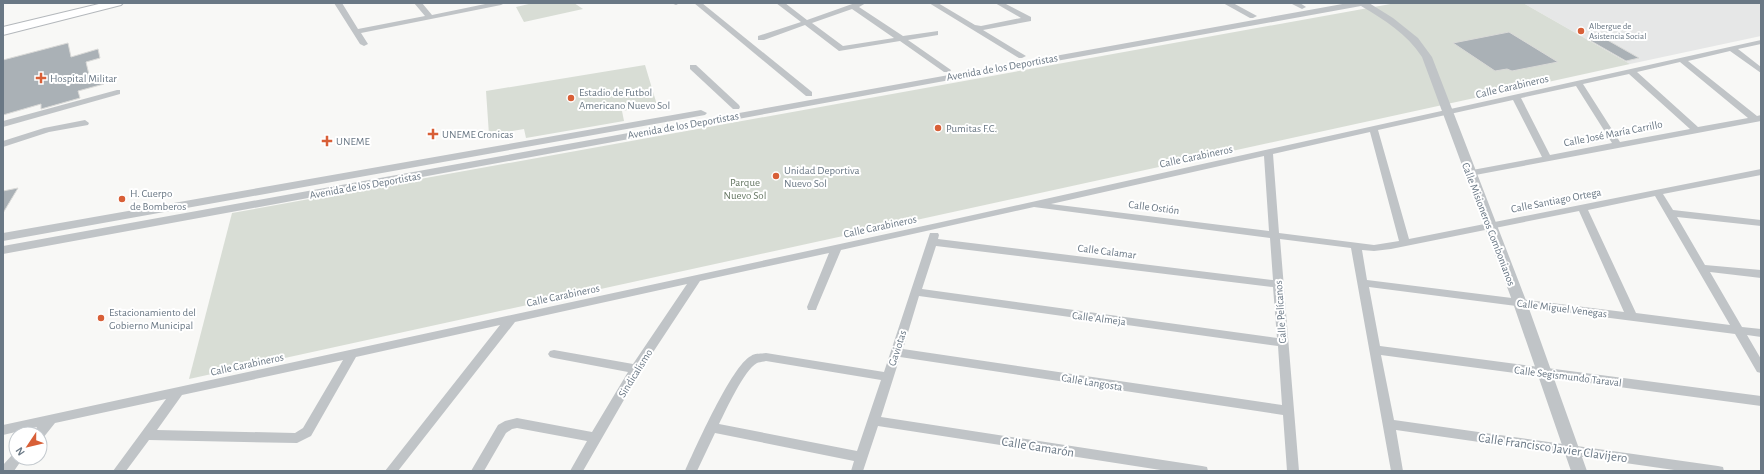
<svg xmlns="http://www.w3.org/2000/svg" width="1764" height="474" font-family="'Alegreya Sans',sans-serif">
	<style>
		.built { fill: #e6e7e7 }
		.green { fill: #d8ddd5 }
		.building { fill: #aab1b6; stroke: #dadad8 }
		.lines { fill: none; stroke-linecap: round; stroke-linejoin: round }
		.primary-casing { stroke: #b4b8bc; stroke-width: 2 }
		.minor { fill: #c0c4c7; fill-rule: evenodd }
		.tertiary { fill: #c0c4c7; fill-rule: evenodd }
		.primary { fill: #fff; fill-rule: evenodd }
		.poi-dot { fill: #d85f37; stroke: #fff; stroke-width: 1.5 }
		.labels { text-anchor: middle; stroke-width: 4; stroke-linejoin: round; paint-order: stroke }
		.far-poi-label { font-size: 9px; fill: #6a7885; stroke: #fff; text-anchor: start }
		.street-label { font-size: 11px; fill: #6a7885; stroke: #fff }
		.poi-label { font-size: 11px; fill: #6a7885; stroke: #fff; text-anchor: start }
		.park-label { font-size: 11px; fill: #677864; stroke: #fff }
		.near-street-label { font-size: 13px; fill: #6a7885; stroke: #fff }
	</style>
	<rect width="100%" height="100%" fill="#f8f8f6"/>
	<path class="built" d="M1523 3H1761V36L1630 64Z"/>
	<g class="green">
		<path d="M533 3H574L583 9 524 22 516 7Z"/>
		<path d="M1396 3H1523L1630 64 189 379 232 213Z"/>
		<path d="M645 65 657 105 622 111 624 121 526 138 524 129 489 135 486 91Z"/>
	</g>
	<g class="building">
		<path d="M1509 32 1558 62 1512 71 1507 69 1495 71 1453 43Z"/>
		<path d="M1595 33 1639 58 1626 61 1591 41Z"/>
		<path d="M68 43 71 57 98 49 100 58 86 62 90 79 102 76 104 84 78 91 80 98 41 109V104L3 115V60Z"/>
		<path d="M18 188 3 213V191Z"/>
	</g>
	<g class="lines">
		<defs>
			<path id="primary" d="M103 3H123L121 5 3 35V27Z"/>
		</defs>
		<use href="#primary" class="primary-casing"/>
		<g class="minor">
			<path d="M334 3H342L358 29 425 16 414 3H422L432 15 490 3H505L501 5 361 33 368 44 364 46 360 44Z"/>
			<path d="M671 3H680L676 5Z"/>
			<path d="M694 3H702L812 92V96H806Z"/>
			<path d="M776 3H785L807 20 855 3H866L859 7 903 36 938 31V35L908 40 951 70 950 72H944L900 41 839 51 805 25 764 40H758V36L801 22ZM852 9 894 38 843 46 812 23Z"/>
			<path d="M929 3H938L975 25 981 26 1021 18 995 3H1004L1031 17V21L983 30 1026 56 1022 58H1019Z"/>
			<path d="M1223 3H1233L1257 16 1253 18H1250Z"/>
			<path d="M1290 3H1300L1306 7 1302 9Z"/>
			<path d="M1761 40V44L1738 49 1761 67V73L1730 51 1688 61 1757 116 1761 115V121L1470 176 1467 175 1465 173 1467 171 1542 157 1513 100 1378 130 1409 239 1761 169V175L1663 194 1673 210 1761 220V226L1677 217 1705 265 1761 270V278L1710 272 1742 327 1761 329V337L1747 335 1761 359V373L1757 372 1735 334 1369 287 1380 346 1761 396V406L1381 355 1394 420 1718 466 1723 467 1724 471H1681L1396 430 1403 471H1391L1351 248 1280 239 1299 471H1287L1283 415 900 357 881 417 1202 466 1207 467 1208 471H1167L878 426 863 471H851L854 461 715 433 697 471H685C695 449 732 365 751 356 755 353 761 354 766 353L884 372 930 233H938L939 235 938 239 1273 280 1270 238 1034 207 841 250 817 307 816 310H808L807 307 829 253 700 281 640 372 583 471H570L587 441 517 428 512 429 506 433 484 471H471L498 425 505 421 517 418 592 432 628 372 554 358 550 357 548 354 550 351 554 350 633 364 687 284 515 322 398 471H385L500 325 356 357 311 436 297 443 149 440 126 471H113L166 399 55 423 43 438 40 439V434H33L37 427 3 435V425L937 223ZM1680 62 1748 118 1698 127 1637 72ZM1629 74 1690 129 1620 142 1583 84ZM1576 86 1612 143 1550 155 1521 98ZM1370 132 1399 241 1374 245 1279 233 1273 154ZM1264 156 1269 231 1051 204ZM1655 196 1730 325 1636 313 1588 210ZM1579 211 1624 312 1367 280 1362 250 1374 251 1391 249ZM936 246 1273 287 1277 338 922 289ZM919 296 1278 346 1282 405 903 349ZM343 360 303 428 295 433 157 430 182 395ZM766 361 881 380 857 451 719 424C726 410 744 370 757 363 759 362 763 362 766 361Z"/>
			<path d="M690 65H696L739 105 740 107 739 109H733L690 69Z"/>
			<path d="M117 90H120V94L3 127V121Z"/>
			<path d="M85 120 89 123 88 125 49 132 3 147V141L44 128Z"/>
			<path d="M16 453V458H23L14 471H3V465L13 454Z"/>
		</g>
		<g class="tertiary">
			<path d="M1348 3H1369L1393 18 1418 38 1432 57 1527 303 1587 471H1571L1513 303 1422 57C1407 34 1385 20 1361 6L939 82 3 254V246Z"/>
			<path d="M701 110 707 113 705 115 3 241V233Z"/>
		</g>
		<use href="#primary" class="primary"/>
	</g>
	<g class="poi-dot">
		<circle cx="1581" cy="31" r="4"/>
		<path d="M39 72h4v4h4v4h-4v4h-4v-4h-4v-4h4z"/>
		<circle cx="571" cy="98" r="4"/>
		<circle cx="938" cy="128" r="4"/>
		<path d="M431 128h4v4h4v4h-4v4h-4v-4h-4v-4h4z"/>
		<path d="M325 135h4v4h4v4h-4v4h-4v-4h-4v-4h4z"/>
		<circle cx="776" cy="176" r="4"/>
		<circle cx="122" cy="199" r="4"/>
		<circle cx="101" cy="318" r="4"/>
	</g>
	<g class="labels">
		<g class="far-poi-label">
			<text x="1589" y="29">Albergue de<tspan x="1589" dy="10">Asistencia Social</tspan></text>
		</g>
		<g class="street-label">
			<text transform="translate(1002 67) rotate(-10)" y="4">Avenida de los Deportistas</text>
			<text transform="translate(1512 86) rotate(-13)" y="4">Calle Carabineros</text>
			<text transform="translate(683 125) rotate(-10)" y="4">Avenida de los Deportistas</text>
			<text transform="translate(1613 133) rotate(-11)" y="4">Calle José María Carrillo</text>
			<text transform="translate(1196 156) rotate(-12)" y="4">Calle Carabineros</text>
			<text transform="translate(365 185) rotate(-10)" y="4">Avenida de los Deportistas</text>
			<text transform="translate(1556 200) rotate(-11)" y="4">Calle Santiago Ortega</text>
			<text transform="translate(1154 207) rotate(7)" y="4">Calle Ostión</text>
			<text transform="translate(1489 224) rotate(69)" y="4">Calle Misioneros Combonianos</text>
			<text transform="translate(880 226) rotate(-12)" y="4">Calle Carabineros</text>
			<text transform="translate(1107 251) rotate(7)" y="4">Calle Calamar</text>
			<text transform="translate(563 295) rotate(-12)" y="4">Calle Carabineros</text>
			<text transform="translate(1562 308) rotate(7)" y="4">Calle Miguel Venegas</text>
			<text transform="translate(1280 312) rotate(-94)" y="4">Calle Pelícanos</text>
			<text transform="translate(1099 318) rotate(7)" y="4">Calle Almeja</text>
			<text transform="translate(897 348) rotate(-72)" y="4">Gaviotas</text>
			<text transform="translate(247 364) rotate(-12)" y="4">Calle Carabineros</text>
			<text transform="translate(635 373) rotate(-58)" y="4">Sindicalismo</text>
			<text transform="translate(1568 376) rotate(7)" y="4">Calle Segismundo Taraval</text>
			<text transform="translate(1092 382) rotate(9)" y="4">Calle Langosta</text>
		</g>
		<g class="poi-label">
			<text x="50" y="82">Hospital Militar</text>
			<text x="579" y="96">Estadio de Futbol<tspan x="579" dy="13">Americano Nuevo Sol</tspan></text>
			<text x="946" y="132">Pumitas F.C.</text>
			<text x="442" y="138">UNEME Cronicas</text>
			<text x="336" y="145">UNEME</text>
			<text x="784" y="174">Unidad Deportiva<tspan x="784" dy="13">Nuevo Sol</tspan></text>
			<text x="130" y="197">H. Cuerpo<tspan x="130" dy="13">de Bomberos</tspan></text>
			<text x="109" y="316">Estacionamiento del<tspan x="109" dy="13">Gobierno Municipal</tspan></text>
		</g>
		<g class="park-label">
			<text x="745" y="186">Parque<tspan x="745" dy="13">Nuevo Sol</tspan></text>
		</g>
		<g class="near-street-label">
			<text transform="translate(1038 446) rotate(9)" y="5">Calle Camarón</text>
			<text transform="translate(1553 447) rotate(8)" y="5">Calle Francisco Javier Clavijero</text>
		</g>
	</g>
	<rect width="1764" height="474" fill="none" stroke="#6a7885" stroke-width="8"/>
	<g transform="translate(28 446) rotate(235)"><circle r="19" fill="#ffffff" stroke="#c3c9ce"/>
	<path d="M0-3L7 15L0 10L-7 15Z" fill="#d85f37"/>
	<text y="-6" font-size="11" font-weight="bold" text-anchor="middle" fill="#6a7885">N</text>
	</g>
</svg>
